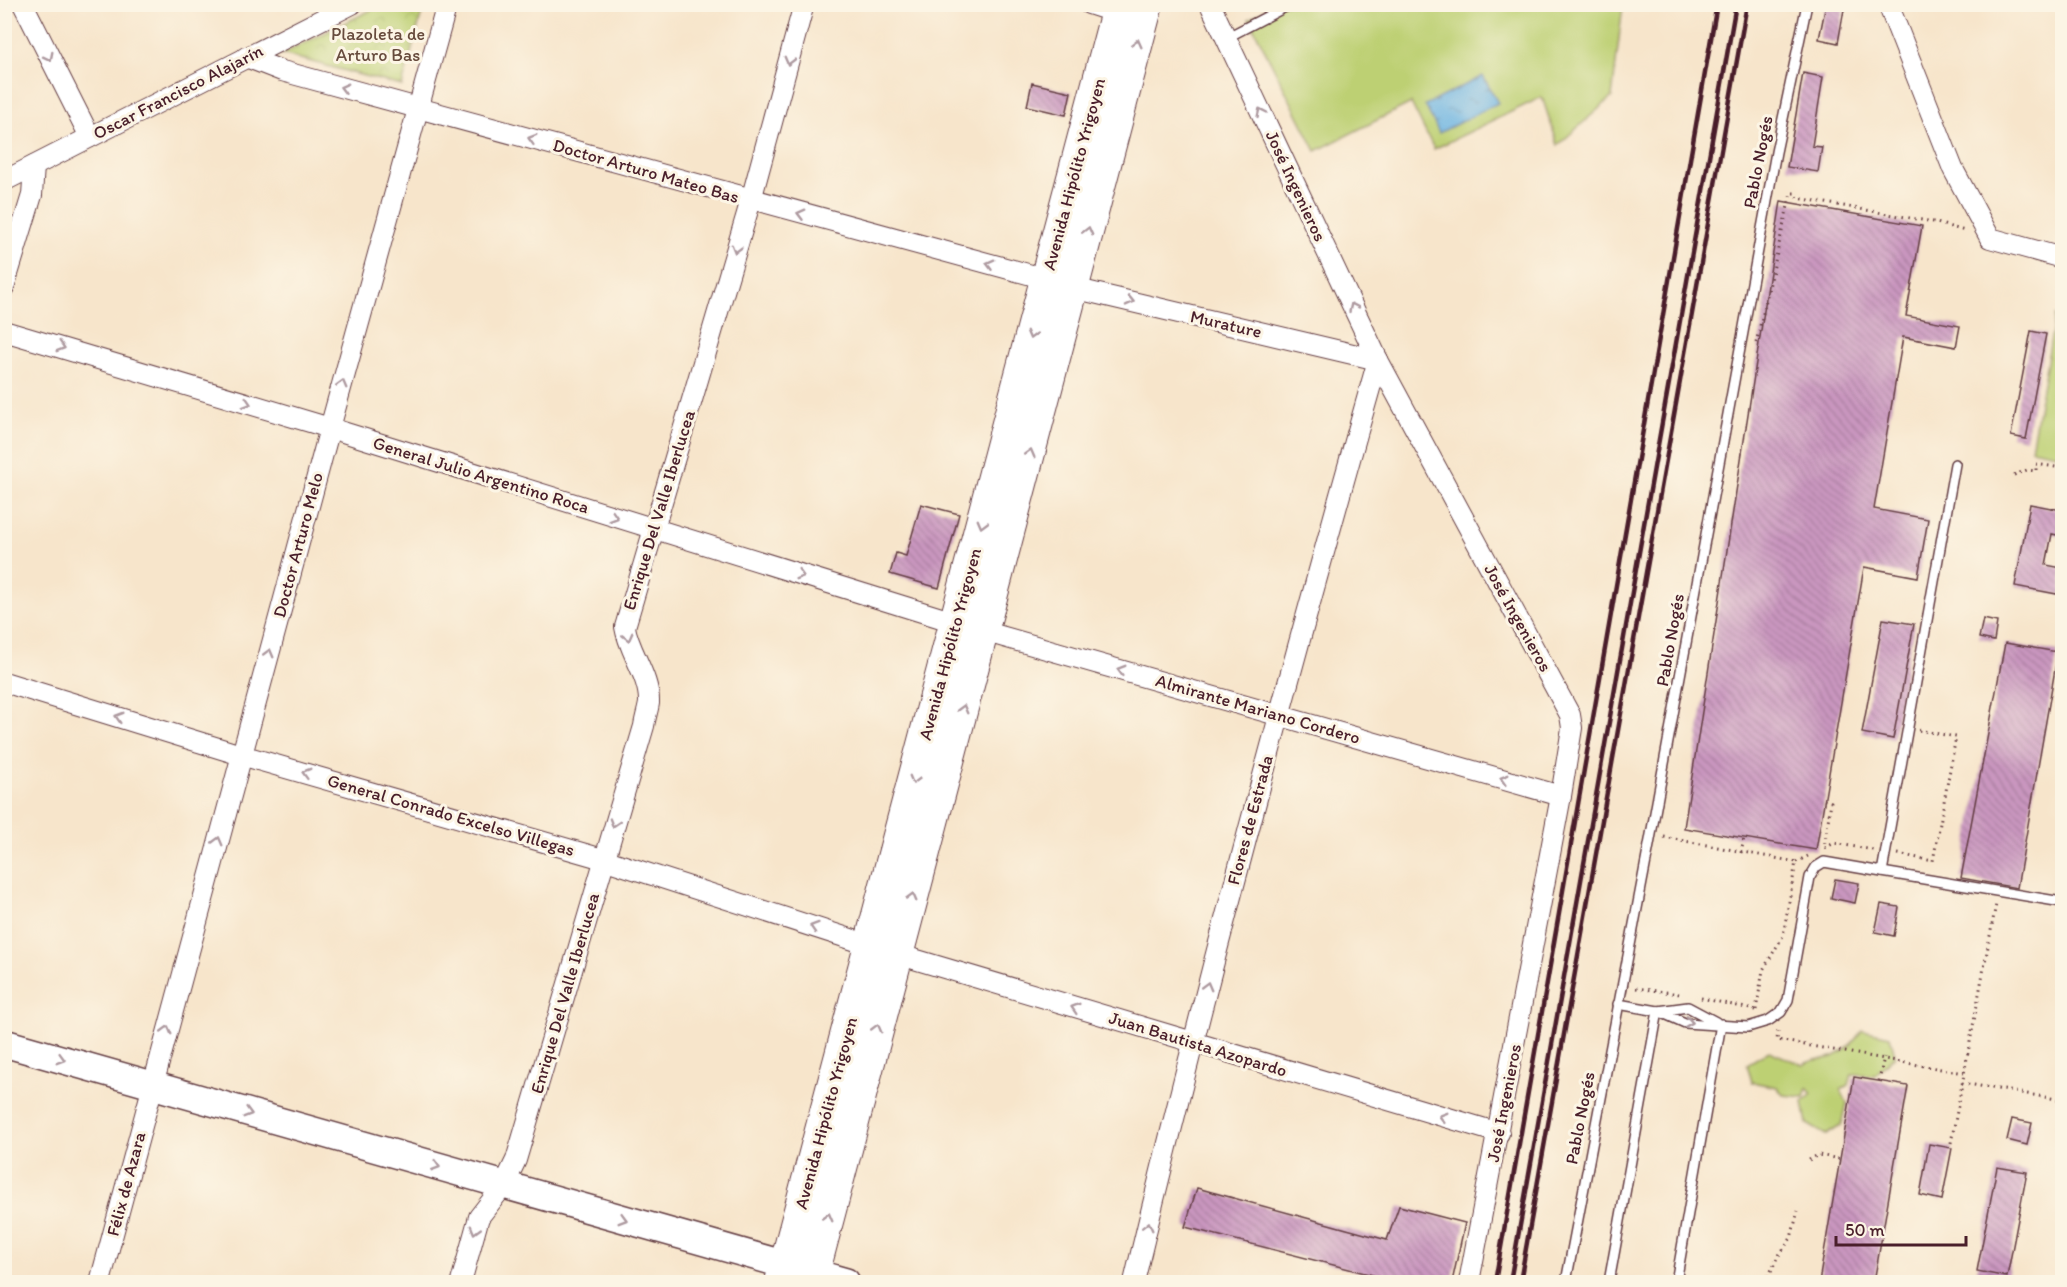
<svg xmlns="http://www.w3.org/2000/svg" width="2067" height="1287" font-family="Itim,sans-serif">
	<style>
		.green { fill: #bdd073; stroke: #84784f; stroke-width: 1.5 }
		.park { fill: url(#park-crowns); stroke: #84784f; stroke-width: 1.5 }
		.water { fill: url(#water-ripples); stroke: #5a6986; stroke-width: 1.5 }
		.building { fill: url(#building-back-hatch) }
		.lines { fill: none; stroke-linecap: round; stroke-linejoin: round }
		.lane-casing { stroke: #643d43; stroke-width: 12 }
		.street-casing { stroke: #643d43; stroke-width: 22 }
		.secondary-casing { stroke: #643d43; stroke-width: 30 }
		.primary-casing { stroke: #643d43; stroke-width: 34 }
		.path { stroke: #643d43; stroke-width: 3; stroke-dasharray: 1.5 4.5; stroke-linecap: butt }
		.lane { stroke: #fff; stroke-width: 9 }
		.street { stroke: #fff; stroke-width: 20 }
		.secondary { stroke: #fff; stroke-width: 27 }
		.primary { stroke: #fff; stroke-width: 32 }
		.rail { stroke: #4a1f2b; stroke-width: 4.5 }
		.oneway { stroke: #ae9aa0 }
		.labels { text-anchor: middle; stroke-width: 6; stroke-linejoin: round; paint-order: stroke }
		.park-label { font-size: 18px; fill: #674b3d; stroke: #fcf5e5 }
		.street-label { font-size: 18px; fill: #4a1f2b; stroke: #fcf5e5 }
	</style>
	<defs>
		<pattern id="park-crowns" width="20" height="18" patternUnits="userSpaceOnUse" patternTransform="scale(1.5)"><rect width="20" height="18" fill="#bdd073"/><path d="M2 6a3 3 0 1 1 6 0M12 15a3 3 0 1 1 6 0" fill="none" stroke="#a4b264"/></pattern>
		<pattern id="water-ripples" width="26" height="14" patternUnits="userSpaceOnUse" patternTransform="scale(1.5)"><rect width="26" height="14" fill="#6bb3e2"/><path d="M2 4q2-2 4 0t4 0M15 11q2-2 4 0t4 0" fill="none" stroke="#5a91b7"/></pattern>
		<pattern id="building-back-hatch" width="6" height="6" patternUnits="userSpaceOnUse" patternTransform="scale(1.5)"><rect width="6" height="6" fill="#ca97c0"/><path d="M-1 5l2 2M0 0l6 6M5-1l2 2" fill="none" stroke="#a67b9c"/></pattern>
	</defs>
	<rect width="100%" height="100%" fill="#fcf5e5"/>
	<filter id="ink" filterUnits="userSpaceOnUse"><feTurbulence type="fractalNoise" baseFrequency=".0167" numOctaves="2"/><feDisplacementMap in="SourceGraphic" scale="12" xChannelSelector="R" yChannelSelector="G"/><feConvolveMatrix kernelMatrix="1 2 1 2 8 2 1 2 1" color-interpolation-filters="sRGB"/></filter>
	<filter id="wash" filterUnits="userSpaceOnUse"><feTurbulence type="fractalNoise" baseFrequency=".008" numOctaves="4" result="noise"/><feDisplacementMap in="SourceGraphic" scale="24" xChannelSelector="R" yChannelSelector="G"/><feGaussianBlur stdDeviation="1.35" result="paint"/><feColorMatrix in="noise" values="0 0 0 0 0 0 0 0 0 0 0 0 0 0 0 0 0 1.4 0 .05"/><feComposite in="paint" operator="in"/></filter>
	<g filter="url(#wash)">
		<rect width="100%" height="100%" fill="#f7e5cb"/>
		<g class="green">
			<path d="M1276 4 1623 5 1612 97 1558 145 1542 97 1434 149 1411 103 1316 151 1249 19Z"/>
			<path d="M2055 316 2062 317V455L2031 449Z"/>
			<path d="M1862 1030 1890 1036 1895 1055 1875 1075 1852 1074 1849 1085 1841 1090 1847 1103 1842 1125 1826 1135 1807 1124 1803 1102 1812 1094 1807 1088 1804 1097 1783 1095 1777 1087 1752 1082 1747 1064 1769 1051 1803 1065C1816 1057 1823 1061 1835 1056 1847 1051 1855 1041 1862 1030Z"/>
		</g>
		<path class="park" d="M381 5H424L402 86 282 54Z"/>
		<path class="water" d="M1483 76 1498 103 1439 133 1425 105Z"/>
		<g id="blocks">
			<g class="building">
				<path d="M1826 4H1845L1838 43 1819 39Z"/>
				<path d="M1803 73 1823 77 1812 146 1822 147 1818 172 1787 167Z"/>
				<path d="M1032 83 1071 92 1066 115 1027 106Z"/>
				<path d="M1781 201 1922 226 1906 316 1960 326 1956 347 1903 337 1874 509 1928 519 1918 577 1864 567 1816 850 1684 828Z"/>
				<path d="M2031 331 2046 334 2026 439 2011 436Z"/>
				<path d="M921 504 959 514 939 588 890 574 896 553 906 556Z"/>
				<path d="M2030 504 2062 510V536L2052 534 2046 565 2062 568V595L2015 586Z"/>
				<path d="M1883 619 1914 624 1893 739 1862 733Z"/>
				<path d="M1983 619 1997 622 1994 641 1979 638Z"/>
				<path d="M2005 643 2058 652 2017 888 1961 878Z"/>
				<path d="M1835 879 1859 883 1855 903 1831 898Z"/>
				<path d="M1881 904 1899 907 1894 936 1875 932Z"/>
				<path d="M1854 1077 1908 1086 1874 1282H1819Z"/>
				<path d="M2012 1119 2032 1123 2027 1145 2007 1140Z"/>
				<path d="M1929 1144 1952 1148 1942 1200 1920 1195Z"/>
				<path d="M1997 1167 2027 1172 2007 1277 1977 1271Z"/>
				<path d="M1197 1188 1387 1240 1399 1206 1465 1223 1452 1282H1400L1185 1227Z"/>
			</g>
		</g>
	</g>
	<g filter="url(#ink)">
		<use href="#blocks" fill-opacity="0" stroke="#643d43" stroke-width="1.5"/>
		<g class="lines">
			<defs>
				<g id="lane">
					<path d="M1226 38 1291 4"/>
					<path d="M1882 872 2062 902"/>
					<path d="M1618 1004 1658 1011 1685 1023 1748 1027 1768 1021 1781 1012 1788 1000 1810 877 1816 867 1824 862 1882 872 1955 464"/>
					<path d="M1658 1011 1688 1007 1716 1022"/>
					<path d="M1566 1282 1650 840 1776 152 1807 4"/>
					<path d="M1609 1282 1658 1011"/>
					<path d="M1676 1282 1721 1024"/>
				</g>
				<g id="street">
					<path d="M23 4 90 137"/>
					<path d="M1089 4 1117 13"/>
					<path d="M1210 4 1378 360 1570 715 1572 728 1561 796 1469 1282"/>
					<path d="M1888 4 1953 169 1990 238 2062 258"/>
					<path d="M246 57 282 71 1046 279"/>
					<path d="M4 181 352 4"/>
					<path d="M4 287 32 195 34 166"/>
					<path d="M1073 288 1378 360"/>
					<path d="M4 331 330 428 983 631 1561 796"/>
					<path d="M4 682 241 755 603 859 897 954 1499 1133"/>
					<path d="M100 1282 330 428 447 4"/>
					<path d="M461 1282 479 1217 504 1185 516 1160 644 726C645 719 648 710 649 703 650 677 629 652 625 627L751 200 804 4"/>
					<path d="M1134 1282C1208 973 1291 666 1378 360"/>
				</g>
				<path id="secondary" d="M4 1043 846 1282"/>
				<g id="primary">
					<path d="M781 1282 1119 4"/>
					<path d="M811 1282 1147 4"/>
				</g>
			</defs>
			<use href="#lane" class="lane-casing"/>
			<use href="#street" class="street-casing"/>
			<use href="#secondary" class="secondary-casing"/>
			<use href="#primary" class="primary-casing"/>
			<g class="path">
				<path d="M1756 343 1791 193H1795L1798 198 1933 222 1965 231"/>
				<path d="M2014 475 2027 470 2036 471V464L2062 468"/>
				<path d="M2059 505 2062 485"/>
				<path d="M1824 800 1831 802 1824 848"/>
				<path d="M1664 837 1796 862 1783 936 1763 970 1756 1010"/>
				<path d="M1825 848 1834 843 1873 850"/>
				<path d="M1741 853 1744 838"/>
				<path d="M1898 854 1933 861 1956 737 1918 730"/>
				<path d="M1796 862 1808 856"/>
				<path d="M1636 988 1680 994"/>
				<path d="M1701 998 1755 1010"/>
				<path d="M1778 1031 1777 1040 1964 1073"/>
				<path d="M1879 1081 1884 1057"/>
				<path d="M1962 1083 2062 1100"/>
				<path d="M1951 1143 1996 904"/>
				<path d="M1809 1160 1818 1155 1840 1159"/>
				<path d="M1766 1282 1777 1258 1791 1238 1798 1211"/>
				<path d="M1976 1282 1977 1276"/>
				<path d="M2005 1282V1281"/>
			</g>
			<use href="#lane" class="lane"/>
			<use href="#street" class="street"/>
			<use href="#secondary" class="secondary"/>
			<use href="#primary" class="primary"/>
			<g class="rail">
				<path d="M1495 1282 1717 4"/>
				<path d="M1510 1282 1736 4"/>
				<path d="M1520 1282 1747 4"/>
			</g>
		</g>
		<defs><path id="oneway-chevron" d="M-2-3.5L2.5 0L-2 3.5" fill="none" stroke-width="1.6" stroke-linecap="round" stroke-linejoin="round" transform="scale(1.5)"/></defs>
		<g class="oneway">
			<use href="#oneway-chevron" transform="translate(1137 43) rotate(-76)"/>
			<use href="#oneway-chevron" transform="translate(49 57) rotate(63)"/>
			<use href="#oneway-chevron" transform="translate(789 61) rotate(105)"/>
			<use href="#oneway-chevron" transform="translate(344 88) rotate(-165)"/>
			<use href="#oneway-chevron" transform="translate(1261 112) rotate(-115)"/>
			<use href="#oneway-chevron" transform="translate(532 139) rotate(-164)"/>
			<use href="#oneway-chevron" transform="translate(801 214) rotate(-165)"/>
			<use href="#oneway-chevron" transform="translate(1088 231) rotate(-76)"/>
			<use href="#oneway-chevron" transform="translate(736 249) rotate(106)"/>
			<use href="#oneway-chevron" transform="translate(990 264) rotate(-165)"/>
			<use href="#oneway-chevron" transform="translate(1130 301) rotate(13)"/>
			<use href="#oneway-chevron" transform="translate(1353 307) rotate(-115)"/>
			<use href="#oneway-chevron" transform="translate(1031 335) rotate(105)"/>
			<use href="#oneway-chevron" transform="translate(61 347) rotate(17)"/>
			<use href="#oneway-chevron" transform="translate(342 384) rotate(-75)"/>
			<use href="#oneway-chevron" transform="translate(247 403) rotate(17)"/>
			<use href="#oneway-chevron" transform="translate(1030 453) rotate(-75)"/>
			<use href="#oneway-chevron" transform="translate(614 517) rotate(17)"/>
			<use href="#oneway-chevron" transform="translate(982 524) rotate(105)"/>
			<use href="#oneway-chevron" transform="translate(800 575) rotate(17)"/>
			<use href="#oneway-chevron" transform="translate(628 637) rotate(76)"/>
			<use href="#oneway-chevron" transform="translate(269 653) rotate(-75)"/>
			<use href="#oneway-chevron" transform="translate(1121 670) rotate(-164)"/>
			<use href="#oneway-chevron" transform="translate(963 709) rotate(-75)"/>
			<use href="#oneway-chevron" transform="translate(119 717) rotate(-163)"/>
			<use href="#oneway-chevron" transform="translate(306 773) rotate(-164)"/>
			<use href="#oneway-chevron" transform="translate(1504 779) rotate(-164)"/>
			<use href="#oneway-chevron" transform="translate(914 780) rotate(105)"/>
			<use href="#oneway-chevron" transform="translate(614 823) rotate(107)"/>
			<use href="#oneway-chevron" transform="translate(218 841) rotate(-75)"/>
			<use href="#oneway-chevron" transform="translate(912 897) rotate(-75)"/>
			<use href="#oneway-chevron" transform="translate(814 927) rotate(-162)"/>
			<use href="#oneway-chevron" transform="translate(1207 986) rotate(-75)"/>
			<use href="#oneway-chevron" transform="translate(1075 1008) rotate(-163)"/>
			<use href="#oneway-chevron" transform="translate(1689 1022) rotate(9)"/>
			<use href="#oneway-chevron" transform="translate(877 1028) rotate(-75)"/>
			<use href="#oneway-chevron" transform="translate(167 1030) rotate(-75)"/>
			<use href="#oneway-chevron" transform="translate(61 1059) rotate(16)"/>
			<use href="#oneway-chevron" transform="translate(248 1113) rotate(16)"/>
			<use href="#oneway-chevron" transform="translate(1443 1117) rotate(-164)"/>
			<use href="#oneway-chevron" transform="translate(436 1166) rotate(16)"/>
			<use href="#oneway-chevron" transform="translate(828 1217) rotate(-75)"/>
			<use href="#oneway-chevron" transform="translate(623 1219) rotate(16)"/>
			<use href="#oneway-chevron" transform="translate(1148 1226) rotate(-76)"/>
			<use href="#oneway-chevron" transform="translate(475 1230) rotate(106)"/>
		</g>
	</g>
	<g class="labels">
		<g class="park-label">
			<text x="378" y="40">Plazoleta de<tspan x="378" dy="21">Arturo Bas</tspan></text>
		</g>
		<g class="street-label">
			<text transform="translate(178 92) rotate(-27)" y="6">Oscar Francisco Alajarín</text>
			<text transform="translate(1758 162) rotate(-79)" y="6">Pablo Nogés</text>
			<text transform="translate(646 171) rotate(16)" y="6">Doctor Arturo Mateo Bas</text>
			<text transform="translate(1074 174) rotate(-75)" y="6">Avenida Hipólito Yrigoyen</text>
			<text transform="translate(1296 186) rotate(65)" y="6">José Ingenieros</text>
			<text transform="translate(1226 324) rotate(13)" y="6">Murature</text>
			<text transform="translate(481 475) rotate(17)" y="6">General Julio Argentino Roca</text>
			<text transform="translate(659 510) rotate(-73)" y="6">Enrique Del Valle Iberlucea</text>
			<text transform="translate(298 545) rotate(-75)" y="6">Doctor Arturo Melo</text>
			<text transform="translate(1518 618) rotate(61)" y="6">José Ingenieros</text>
			<text transform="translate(1670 640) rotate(-80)" y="6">Pablo Nogés</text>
			<text transform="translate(950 644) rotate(-75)" y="6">Avenida Hipólito Yrigoyen</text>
			<text transform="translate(1258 709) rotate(16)" y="6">Almirante Mariano Cordero</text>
			<text transform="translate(451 815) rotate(16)" y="6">General Conrado Excelso Villegas</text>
			<text transform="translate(1250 820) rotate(-75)" y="6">Flores de Estrada</text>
			<text transform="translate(565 993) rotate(-74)" y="6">Enrique Del Valle Iberlucea</text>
			<text transform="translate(1198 1044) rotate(17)" y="6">Juan Bautista Azopardo</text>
			<text transform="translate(1504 1103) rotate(-79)" y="6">José Ingenieros</text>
			<text transform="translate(826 1113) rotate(-75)" y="6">Avenida Hipólito Yrigoyen</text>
			<text transform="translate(1580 1118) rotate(-79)" y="6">Pablo Nogés</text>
			<text transform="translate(126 1184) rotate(-75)" y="6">Félix de Azara</text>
		</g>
	</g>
	<rect width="2067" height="1287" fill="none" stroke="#fcf5e5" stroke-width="24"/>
	<path d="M1836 1236v9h130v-9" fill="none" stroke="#4a1f2b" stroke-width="3"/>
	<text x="1845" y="1236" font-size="18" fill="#4a1f2b" stroke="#fcf5e5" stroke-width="4.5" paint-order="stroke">50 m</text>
</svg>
